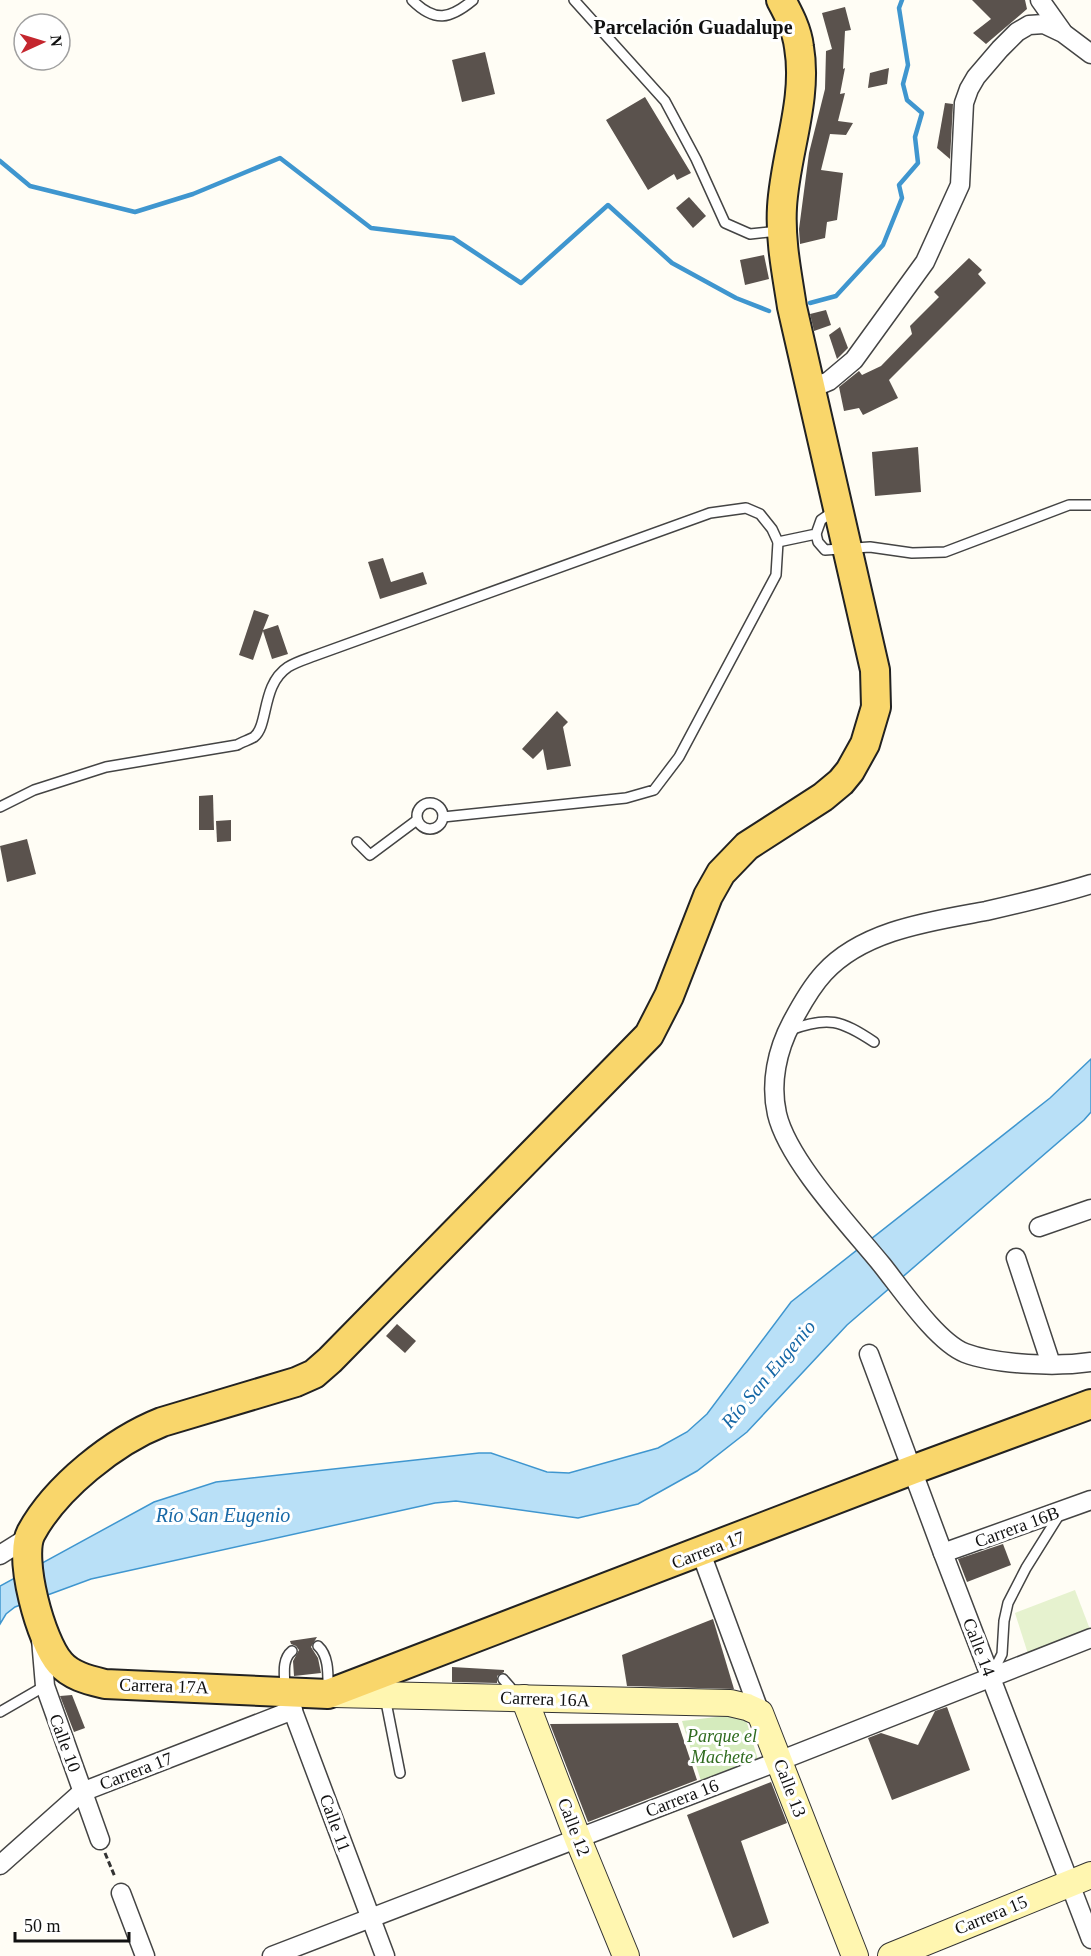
<svg xmlns="http://www.w3.org/2000/svg" width="1091" height="1956" font-family="'Times New Roman',serif">
	<style>
		.green { fill: #d5ebbd }
		.pitch { fill: #e6f2cf }
		.water { fill: #b9e0f7; stroke: #3f96cf; stroke-width: 1.5 }
		.lines { fill: none; stroke-linecap: round; stroke-linejoin: round }
		.stream { stroke: #3f96cf; stroke-width: 4.5 }
		.building { fill: #5a524d }
		.lane-casing { stroke: #444; stroke-width: 12 }
		.street-casing { stroke: #444; stroke-width: 21 }
		.secondary-casing { stroke: #333; stroke-width: 28 }
		.primary-casing { stroke: #222; stroke-width: 32 }
		.path { stroke: #333; stroke-width: 3; stroke-dasharray: 6 3; stroke-linecap: butt }
		.lane { stroke: #fff; stroke-width: 9 }
		.street { stroke: #fff; stroke-width: 18 }
		.secondary { stroke: #fff6b0; stroke-width: 26 }
		.primary { stroke: #f9d66b; stroke-width: 28 }
		.labels { text-anchor: middle; stroke-width: 6; stroke-linejoin: round; paint-order: stroke }
		.street-label { font-size: 18px; fill: #111; stroke: #fff }
		.park-label { font-size: 18px; font-style: italic; fill: #2f6b1f; stroke: #fff }
		.neighbourhood-label { font-size: 20px; font-weight: bold; fill: #111; stroke: #fff }
		.water-label { font-size: 20px; font-style: italic; fill: #1768a6; stroke: #fff }
	</style>
	<rect width="100%" height="100%" fill="#fffdf5"/>
	<path class="green" d="M733 1715 743 1718 747 1723 759 1763 702 1784 682 1721Z"/>
	<path class="pitch" d="M1075 1590 1091 1632 1029 1657 1015 1613Z"/>
	<path class="water" d="M1091 1059V1112L1084 1120 847 1325 747 1432 697 1471 638 1504 578 1518 456 1501 435 1503 91 1579 15 1607 6 1614 0 1624V1586L154 1502 216 1482 479 1453H491L547 1472 569 1473 658 1448 687 1432 707 1414 791 1302 1050 1098Z"/>
	<g class="lines">
		<g class="stream">
			<path d="M0 161 30 186 135 212 193 194 280 158 371 228 453 238 521 283 608 205 672 263 736 298 769 311"/>
			<path d="M810 303 836 296 883 245 902 198 899 185 918 163 915 137 922 113 907 100 903 84 908 65 899 8 902 0"/>
		</g>
	</g>
	<g class="building">
		<path d="M972 0H1025L1027 9 986 44 973 33 991 19Z"/>
		<path d="M845 7 851 30 845 31 843 69 845 68 840 94 845 93 838 121 853 123 846 135 830 134 821 170 843 173 837 220 827 222 825 238 800 244 799 229 809 153 825 89 826 51 832 49 822 13Z"/>
		<path d="M485 52 495 94 462 102 452 60Z"/>
		<path d="M889 68 887 84 868 88 870 73Z"/>
		<path d="M645 97 691 173 677 180 674 174 648 190 606 120Z"/>
		<path d="M945 103 953 104 950 159 937 148Z"/>
		<path d="M689 197 706 216 693 228 676 208Z"/>
		<path d="M764 255 769 279 745 285 740 260Z"/>
		<path d="M969 258 982 270 978 274 986 283 889 380 898 398 863 415 859 408 844 411 839 387 859 371 862 375 881 366 912 334 910 326 939 297 934 292Z"/>
		<path d="M826 310 831 325 814 331 810 314Z"/>
		<path d="M840 327 848 348 837 359 829 335Z"/>
		<path d="M918 447 921 492 875 496 872 452Z"/>
		<path d="M383 558 391 582 423 572 427 584 380 599 368 562Z"/>
		<path d="M254 610 269 615 263 630 278 625 288 654 272 659 263 631 253 660 239 655Z"/>
		<path d="M557 711 568 722 563 727 571 766 547 770 543 749 533 759 522 749Z"/>
		<path d="M213 795 214 830H199V796Z"/>
		<path d="M231 820V841L217 842 216 821Z"/>
		<path d="M27 839 36 874 7 882 0 846Z"/>
		<path d="M397 1324 416 1341 405 1353 386 1336Z"/>
		<path d="M1003 1544 1011 1565 967 1582 958 1559Z"/>
		<path d="M713 1619 734 1689 627 1686 622 1655Z"/>
		<path d="M317 1637 311 1647 318 1658 321 1673 294 1676 293 1661 299 1650 296 1646 291 1644 290 1641Z"/>
		<path d="M452 1667 504 1670V1672L497 1676V1683L452 1682Z"/>
		<path d="M72 1695 85 1728 74 1732 60 1696Z"/>
		<path d="M947 1707 970 1770 892 1800 868 1738 881 1733 918 1745 935 1711Z"/>
		<path d="M678 1723 697 1780 588 1822 550 1724Z"/>
		<path d="M771 1782 787 1823 741 1841 769 1923 733 1938 687 1815Z"/>
	</g>
	<g class="lines">
		<defs>
			<g id="lane">
				<path d="M412 0C435 23 450 19 473 0"/>
				<path d="M574 0 665 101 696 159 725 223 750 234 778 231"/>
				<path d="M816 534 818 542 825 550 870 547 912 553 945 552 1069 505H1091"/>
				<path d="M778 542 816 534 821 520 834 511"/>
				<circle cx="430" cy="816" r="13"/>
				<path d="M0 807 34 790 106 767 237 745C242 742 249 740 254 737 269 725 261 685 288 667 296 662 306 659 314 656L710 513 746 508 760 514 772 529 778 542 776 575 679 757 654 790 626 798 443 817"/>
				<path d="M357 842 370 855 417 820"/>
				<path d="M790 1030C828 1016 841 1020 874 1042"/>
				<path d="M318 1646C329 1656 328 1674 328 1688"/>
				<path d="M991 1676 1002 1654 1004 1621 1008 1603 1026 1568 1061 1512"/>
				<path d="M503 1679 510 1687 513 1695"/>
				<path d="M285 1689C285 1676 281 1660 292 1651"/>
				<path d="M385 1697 400 1773"/>
				<path d="M0 1712 45 1686"/>
			</g>
			<g id="street">
				<path d="M1040 0 1062 31"/>
				<path d="M810 389 829 381 854 360 925 262 960 185 964 103 969 89 976 77 1000 49 1017 32 1029 25 1044 24 1063 33 1091 54"/>
				<path d="M1091 884C1056 895 1021 903 986 911 932 921 863 930 824 973 811 987 801 1005 792 1022 777 1050 770 1083 777 1114 788 1161 851 1227 882 1265 902 1290 937 1342 965 1353 997 1365 1058 1367 1091 1362"/>
				<path d="M1039 1227 1091 1209"/>
				<path d="M1016 1258 1051 1364"/>
				<path d="M869 1354 943 1553 1091 1939"/>
				<path d="M701 1553 760 1713"/>
				<path d="M943 1553 1091 1500"/>
				<path d="M0 1555 30 1536"/>
				<path d="M41 1639 45 1686 100 1840"/>
				<path d="M288 1698 385 1956"/>
				<path d="M0 1865 82 1792 293 1710"/>
				<path d="M121 1893 145 1956"/>
				<path d="M272 1956 779 1761 1091 1638"/>
			</g>
			<g id="secondary">
				<path d="M333 1694 730 1703 747 1707 760 1713 855 1956"/>
				<path d="M524 1698 578 1839 626 1956"/>
				<path d="M891 1956 1091 1875"/>
			</g>
			<path id="primary" d="M781 0C789 15 797 30 799 47 808 100 785 154 782 207 780 241 787 274 792 307L875 670 876 707 865 744 850 771 841 782 823 797 747 846 721 873 708 896 669 996 649 1035 330 1360 314 1374 296 1382 162 1422C114 1441 56 1487 31 1533 18 1558 41 1642 60 1663 71 1676 89 1680 105 1684L328 1694 912 1470 1091 1404"/>
		</defs>
		<use href="#lane" class="lane-casing"/>
		<use href="#street" class="street-casing"/>
		<use href="#secondary" class="secondary-casing"/>
		<use href="#primary" class="primary-casing"/>
		<path class="path" d="M105 1853 115 1877"/>
		<use href="#lane" class="lane"/>
		<use href="#street" class="street"/>
		<use href="#secondary" class="secondary"/>
		<use href="#primary" class="primary"/>
	</g>
	<g class="labels">
		<g class="street-label">
			<text transform="translate(1017 1527) rotate(-20)" y="6">Carrera 16B</text>
			<text transform="translate(708 1550) rotate(-21)" y="6">Carrera 17</text>
			<text transform="translate(979 1647) rotate(69)" y="6">Calle 14</text>
			<text transform="translate(164 1686) rotate(2)" y="6">Carrera 17A</text>
			<text transform="translate(545 1699) rotate(2)" y="6">Carrera 16A</text>
			<text transform="translate(65 1743) rotate(70)" y="6">Calle 10</text>
			<text transform="translate(136 1771) rotate(-21)" y="6">Carrera 17</text>
			<text transform="translate(790 1788) rotate(69)" y="6">Calle 13</text>
			<text transform="translate(682 1798) rotate(-21)" y="6">Carrera 16</text>
			<text transform="translate(335 1823) rotate(70)" y="6">Calle 11</text>
			<text transform="translate(574 1827) rotate(69)" y="6">Calle 12</text>
			<text transform="translate(991 1915) rotate(-22)" y="6">Carrera 15</text>
		</g>
		<g class="park-label">
			<text x="722" y="1742">Parque el<tspan x="722" dy="21">Machete</tspan></text>
		</g>
		<g class="neighbourhood-label">
			<text x="693" y="34">Parcelación Guadalupe</text>
		</g>
		<g class="water-label">
			<text transform="translate(768 1374) rotate(-50)" y="7">Río San Eugenio</text>
			<text x="223" y="1522">Río San Eugenio</text>
		</g>
	</g>
	<g transform="translate(42 42) rotate(86)"><circle r="28" fill="#ffffff" stroke="#a0a0a0" stroke-width="1.5"/>
	<path d="M0-4.5L10 22L0 15L-10 22Z" fill="#c4262e"/>
	<text y="-9" font-size="16" font-weight="bold" text-anchor="middle" fill="#111111">N</text>
	</g>
	<path d="M15 1932v9h114v-9" fill="none" stroke="#111111" stroke-width="3"/>
	<text x="24" y="1932" font-size="18" fill="#111111" stroke="#ffffff" stroke-width="4.5" paint-order="stroke">50 m</text>
</svg>
